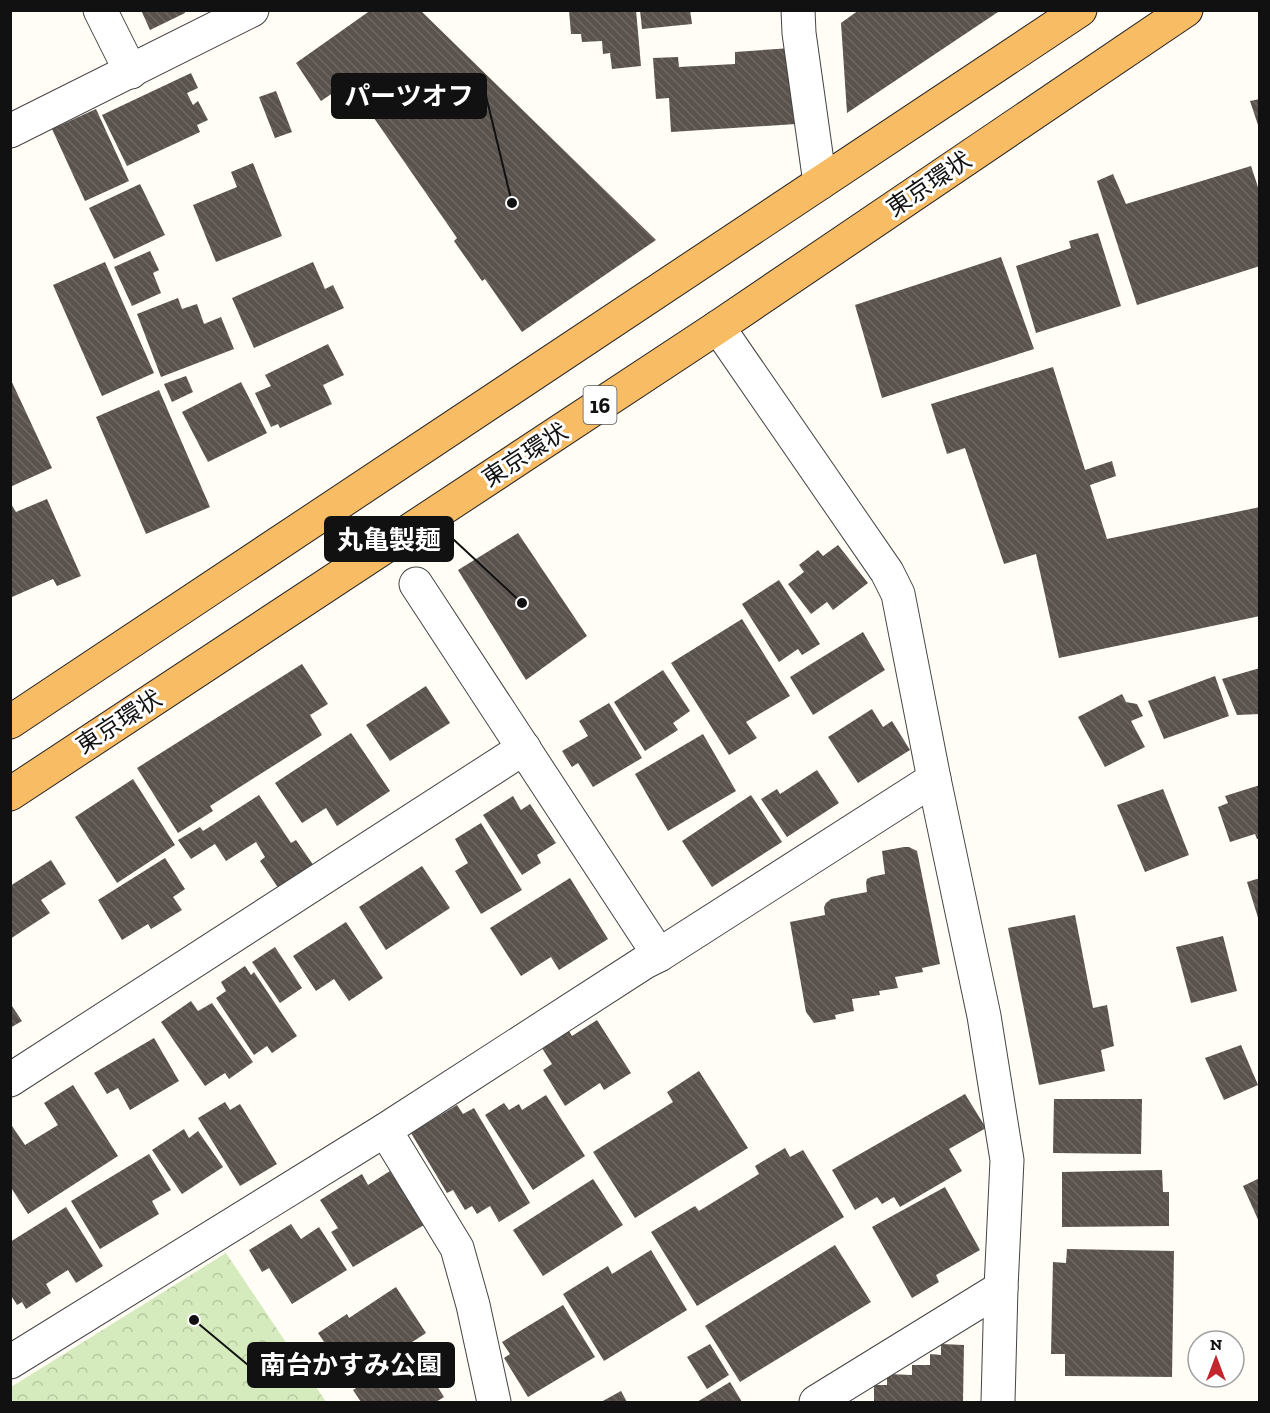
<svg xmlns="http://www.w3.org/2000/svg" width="1270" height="1413" font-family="'Zilla Slab','Noto Sans JP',serif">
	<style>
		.park { fill: url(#park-crowns) }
		.building { fill: url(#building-back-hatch) }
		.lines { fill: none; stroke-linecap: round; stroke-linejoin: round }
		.minor-casing { stroke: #444; stroke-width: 35 }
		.tertiary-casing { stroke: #444; stroke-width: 35 }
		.trunk-casing { stroke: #222; stroke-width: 35 }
		.minor { stroke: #fff; stroke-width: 33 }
		.tertiary { stroke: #fff; stroke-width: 33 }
		.trunk { stroke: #f7bc64; stroke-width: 33 }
		.labels { text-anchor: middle; stroke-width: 6; stroke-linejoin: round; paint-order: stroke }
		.shield { fill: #fff; stroke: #585858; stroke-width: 1.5 }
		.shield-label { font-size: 22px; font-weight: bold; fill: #111 }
		.street-label { font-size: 24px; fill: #111; stroke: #fff }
		.leader { fill: none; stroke: #111; stroke-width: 2 }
		.callout-dot { fill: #111; stroke: #fff; stroke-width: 2 }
		.callout { fill: #111; stroke: #111; stroke-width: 2 }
		.callout-label { font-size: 26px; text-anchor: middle; font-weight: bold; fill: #fff }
	</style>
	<defs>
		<pattern id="park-crowns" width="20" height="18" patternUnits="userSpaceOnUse" patternTransform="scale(1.5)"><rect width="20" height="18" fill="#d5ebbd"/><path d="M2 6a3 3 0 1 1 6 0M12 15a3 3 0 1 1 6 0" fill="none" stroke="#b6c8a1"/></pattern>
		<pattern id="building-back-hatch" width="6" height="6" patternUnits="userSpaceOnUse" patternTransform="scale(1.5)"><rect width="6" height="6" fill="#5a524d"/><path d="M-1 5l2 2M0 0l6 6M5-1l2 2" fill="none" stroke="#6d6662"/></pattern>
	</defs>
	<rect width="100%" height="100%" fill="#fffdf5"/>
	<path class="park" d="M226 1253 326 1402H11V1387Z"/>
	<g class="building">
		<path d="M141 10H184L185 13 150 30Z"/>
		<path d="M371 10H420L656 240 522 332 485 279 482 281 454 241 457 238 349 82 321 101 296 63Z"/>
		<path d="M569 10H636L641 66 612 69 610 53 603 54 602 41 582 42 581 34H571Z"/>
		<path d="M640 10H690L692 24 642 29Z"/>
		<path d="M859 10H1001L847 113 841 23Z"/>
		<path d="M791 48 796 124 671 132 669 98 656 99 653 58 678 57 679 67 735 64V52Z"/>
		<path d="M191 73 198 88 187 93 193 105 198 101 208 120 197 125 200 132 127 166 102 115Z"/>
		<path d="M276 91 292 132 275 138 259 97Z"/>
		<path d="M1260 99V128H1259L1250 101Z"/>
		<path d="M96 109 129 181 85 201 52 129Z"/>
		<path d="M253 163 282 236 216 262 193 205 237 187 231 172Z"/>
		<path d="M1251 166 1260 193V266L1137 305 1097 181 1113 174 1126 204Z"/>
		<path d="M140 184 165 235 114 259 89 208Z"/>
		<path d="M1098 233 1121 306 1036 333 1016 266 1071 248 1069 241Z"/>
		<path d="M150 251 159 270 153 273 161 293 132 306 114 267Z"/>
		<path d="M1001 257 1034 349 882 398 855 305Z"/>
		<path d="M105 262 154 373 102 396 53 285Z"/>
		<path d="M313 262 325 289 333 285 344 308 254 348 232 298Z"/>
		<path d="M178 298 182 309 197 304 204 324 221 317 234 349 161 377 137 314Z"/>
		<path d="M328 344 344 375 323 385 332 404 280 428 278 424 271 427 255 393 271 386 265 375Z"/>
		<path d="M1053 367 1085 470 1112 461 1116 476 1090 485 1107 539 1260 507V616L1059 658 1036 554 1004 564 965 448 947 454 931 404Z"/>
		<path d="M186 376 193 392 172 402 164 384Z"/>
		<path d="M10 378 52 468 10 487Z"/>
		<path d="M241 382 267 433 208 462 182 412Z"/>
		<path d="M159 390 210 507 146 534 96 417Z"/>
		<path d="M47 499 81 576 57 586 53 579 12 597 10 595V502L16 512Z"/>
		<path d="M518 533 587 636 526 680 458 570Z"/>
		<path d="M838 545 868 583 833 610 827 602 811 614 788 584 804 572 799 565 818 550 823 556Z"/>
		<path d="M779 580 820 644 802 655 798 649 779 662 742 604Z"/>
		<path d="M742 619 790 696 746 722 757 738 729 755 671 663Z"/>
		<path d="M863 632 885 670 813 715 790 677Z"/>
		<path d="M302 664 328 704 310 715 322 735 210 806 213 811 178 833 137 768Z"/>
		<path d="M1260 668V714L1237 715 1222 679Z"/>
		<path d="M663 670 690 711 673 723 678 730 645 751 614 702Z"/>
		<path d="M1215 676 1229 716 1164 739 1148 701Z"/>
		<path d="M426 686 450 723 390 761 366 725Z"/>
		<path d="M1122 694 1126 702 1137 704 1143 716 1131 721 1145 747 1105 767 1078 717Z"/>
		<path d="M609 703 642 758 593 787 578 763 572 767 562 751 588 736 579 721Z"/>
		<path d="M872 709 883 727 892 721 910 750 858 783 828 737Z"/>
		<path d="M351 733 390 791 337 826 326 808 302 823 275 783Z"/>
		<path d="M703 734 736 791 668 831 635 774Z"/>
		<path d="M817 770 839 803 787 837 761 799 777 789 780 794Z"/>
		<path d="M133 779 175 845 117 883 75 817Z"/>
		<path d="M1260 785V839H1257L1255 834 1230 842 1218 807 1228 803 1225 796Z"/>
		<path d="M1163 789 1189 855 1145 872 1117 805Z"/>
		<path d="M259 795 291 843 296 840 314 866 279 889 260 861 265 857 256 842 226 861 215 844 191 859 178 840 200 827 203 831Z"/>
		<path d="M751 795 782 842 712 887 682 841Z"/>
		<path d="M513 796 521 810 530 804 556 843 537 855 541 863 522 875 483 815Z"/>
		<path d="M481 823 522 890 481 914 455 871 468 863 455 839Z"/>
		<path d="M904 847H909L917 851 940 964 922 968 923 972 895 977 898 988 879 991 880 995 852 999 854 1011 835 1015 836 1019 814 1023 806 1012 790 922 825 915 824 907 826 903 831 899 867 892 866 883 867 879 871 877 885 874 882 851Z"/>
		<path d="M165 858 185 889 173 897 182 910 151 929 148 924 122 940 98 900Z"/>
		<path d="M51 860 66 884 41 900 50 913 10 939V886Z"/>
		<path d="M422 866 450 908 386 950 359 907Z"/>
		<path d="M570 878 608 939 559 970 551 957 521 976 490 928Z"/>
		<path d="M1260 878V921H1259L1247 882Z"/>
		<path d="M1075 915 1093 1008 1107 1005 1114 1046 1101 1050 1105 1071 1039 1085 1008 928Z"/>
		<path d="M346 922 383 978 349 1001 334 979 316 991 293 956Z"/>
		<path d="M1223 936 1237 991 1191 1003 1176 947Z"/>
		<path d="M275 947 302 988 280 1003 252 962Z"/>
		<path d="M245 966 251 975 254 972 297 1036 272 1053 267 1046 254 1055 216 998 226 991 221 982Z"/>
		<path d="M191 1001 198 1011 212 1003 253 1062 229 1079 225 1073 205 1086 161 1022Z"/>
		<path d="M10 1003 22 1021 10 1028Z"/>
		<path d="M597 1020 631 1073 604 1090 600 1083 565 1106 543 1070 552 1064 542 1048 569 1031 572 1036Z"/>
		<path d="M154 1038 179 1081 130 1110 118 1088 107 1094 94 1073Z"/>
		<path d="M1241 1045 1258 1085 1224 1100 1205 1058Z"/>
		<path d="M699 1071 748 1148 635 1218 593 1152 673 1102 667 1092Z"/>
		<path d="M73 1085 118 1156 28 1214 10 1186V1123L25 1145 58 1125 44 1103Z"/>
		<path d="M965 1094 986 1128 949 1149 962 1171 900 1207 894 1197 882 1204 877 1197 855 1210 832 1170Z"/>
		<path d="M546 1095 585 1156 533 1190 485 1115 504 1103 509 1110 519 1104 522 1110Z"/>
		<path d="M1054 1099H1142L1141 1154 1053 1153Z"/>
		<path d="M225 1102 230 1110 240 1104 277 1164 240 1186 198 1118Z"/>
		<path d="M457 1105 463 1114 474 1108 530 1203 499 1222 490 1206 477 1214 472 1206 465 1210 453 1190 447 1193 411 1133Z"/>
		<path d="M184 1129 189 1138 198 1131 223 1167 182 1194 152 1150Z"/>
		<path d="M785 1148 790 1157 803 1150 844 1217 697 1306 651 1232 695 1206 699 1211 759 1174 755 1166Z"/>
		<path d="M149 1154 171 1190 152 1201 159 1214 100 1249 71 1201Z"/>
		<path d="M1162 1170 1163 1192H1169V1226L1062 1227V1172Z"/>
		<path d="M390 1171 424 1225 353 1267 331 1232 338 1228 320 1200 362 1174 368 1185Z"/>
		<path d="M1260 1178V1224L1243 1186Z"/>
		<path d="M593 1179 623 1225 543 1276 513 1230Z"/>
		<path d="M945 1187 980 1250 936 1275 939 1282 912 1298 872 1227Z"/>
		<path d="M66 1207 103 1266 76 1283 68 1270 46 1284 51 1293 26 1309 22 1302 17 1305 10 1294V1242Z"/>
		<path d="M291 1224 301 1239 319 1227 347 1270 292 1304 269 1268 262 1272 249 1250Z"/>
		<path d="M835 1245 871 1302 740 1382 705 1326Z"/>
		<path d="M1067 1249 1174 1251 1172 1377 1065 1376V1354H1051L1053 1262 1066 1263Z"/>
		<path d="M651 1250 687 1310 604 1361 563 1294 608 1266 612 1274Z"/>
		<path d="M396 1287 426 1333 362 1375 359 1372 345 1381 328 1356 332 1354 318 1333 347 1314 349 1318Z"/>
		<path d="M563 1305 595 1357 528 1397 504 1358 510 1354 502 1342Z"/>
		<path d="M710 1344 729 1375 707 1389 687 1357Z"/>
		<path d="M941 1344 964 1345 963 1402H874V1385H887V1374L912 1375V1365H930V1354L941 1355Z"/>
		<path d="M415 1351 444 1397 436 1402H361L353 1390Z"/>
		<path d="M730 1382 742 1402H697Z"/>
		<path d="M621 1391 627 1402H601Z"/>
	</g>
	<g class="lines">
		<defs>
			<g id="minor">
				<path d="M100 10 131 72"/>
				<path d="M798 10 799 33 820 183"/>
				<path d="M10 131 252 10"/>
				<path d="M416 584 659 955"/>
				<path d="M10 1080 524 748"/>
				<path d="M385 1130 457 1248 473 1305 494 1402"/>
				<path d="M10 1362 385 1130 645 962 659 955 934 779"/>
				<path d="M816 1402 1001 1288"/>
			</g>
			<path id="tertiary" d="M718 327 887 572 898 594 934 779 984 1016 1007 1160 1001 1288 998 1402"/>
			<g id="trunk">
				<path d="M10 722 1080 10"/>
				<path d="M10 794 718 327 1186 10"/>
			</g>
		</defs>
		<use href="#minor" class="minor-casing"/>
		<use href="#tertiary" class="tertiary-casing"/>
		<use href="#trunk" class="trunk-casing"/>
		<use href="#minor" class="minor"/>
		<use href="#tertiary" class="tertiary"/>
		<use href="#trunk" class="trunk"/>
	</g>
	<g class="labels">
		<rect class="shield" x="583.5" y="386" width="33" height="38" rx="4.5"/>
		<g class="shield-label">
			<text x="600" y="413">16</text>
		</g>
		<g class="street-label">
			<text transform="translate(929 184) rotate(-34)" y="8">東京環状</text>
			<text transform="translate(525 455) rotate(-33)" y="8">東京環状</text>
			<text transform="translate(119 722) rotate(-33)" y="8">東京環状</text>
		</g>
	</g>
	<path class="leader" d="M512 203L486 96M522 603L453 539M194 1320L248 1365"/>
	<g class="callout-dot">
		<circle cx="512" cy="203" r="6"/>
		<circle cx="522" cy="603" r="6"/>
		<circle cx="194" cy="1320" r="6"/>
	</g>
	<g class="callout">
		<rect x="332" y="74" width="154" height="44" rx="6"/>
		<rect x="325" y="517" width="128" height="44" rx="6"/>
		<rect x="248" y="1343" width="206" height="44" rx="6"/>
	</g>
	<g class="callout-label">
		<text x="409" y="105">パーツオフ</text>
		<text x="389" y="549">丸亀製麺</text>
		<text x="351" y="1374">南台かすみ公園</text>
	</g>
	<rect width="1270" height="1413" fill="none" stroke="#111111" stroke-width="24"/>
	<g transform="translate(1216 1359)"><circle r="28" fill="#ffffff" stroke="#a0a0a0" stroke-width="1.5"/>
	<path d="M0-4.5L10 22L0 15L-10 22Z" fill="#c4262e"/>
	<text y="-9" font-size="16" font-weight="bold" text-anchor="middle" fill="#111111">N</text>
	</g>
</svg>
